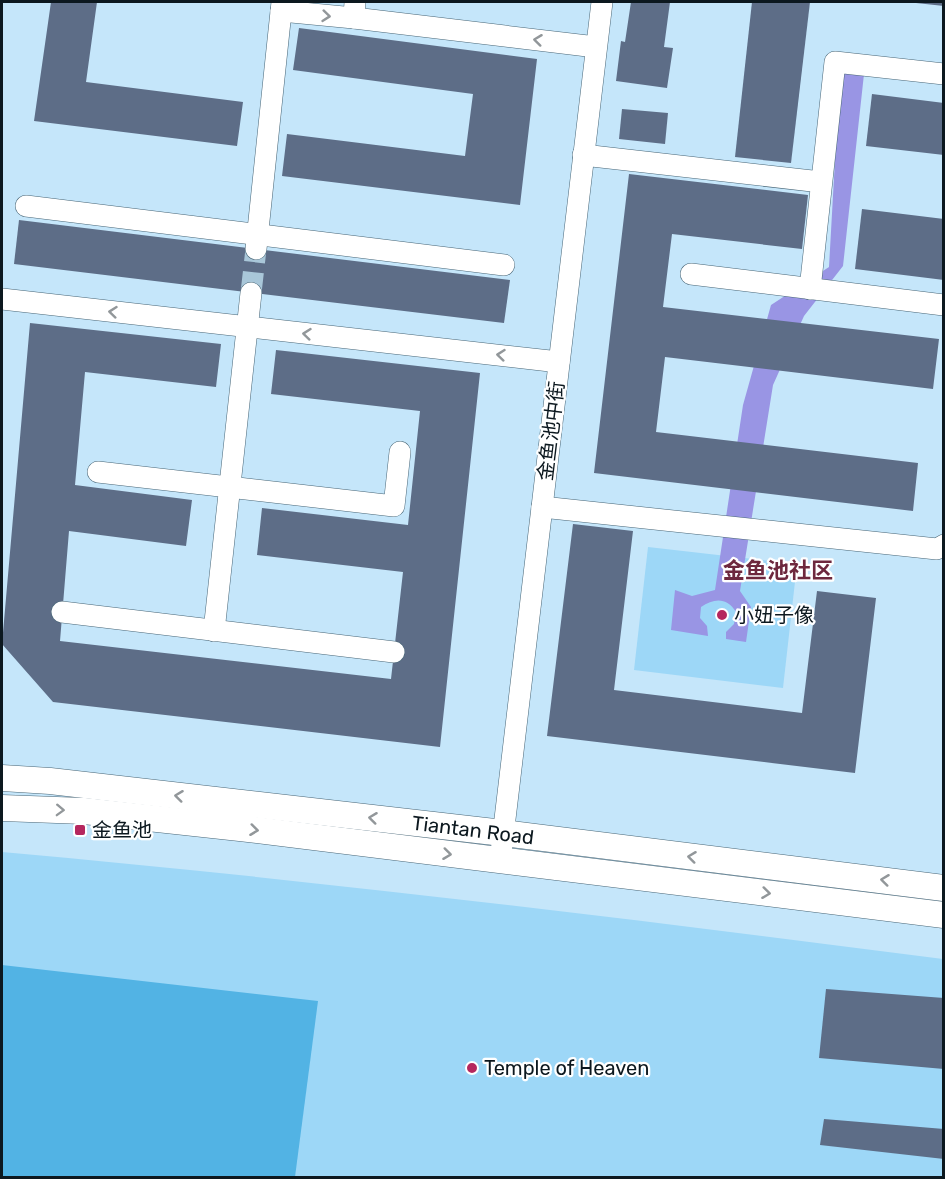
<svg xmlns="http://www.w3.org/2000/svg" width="945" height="1179" font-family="Rubik,'Noto Sans SC',sans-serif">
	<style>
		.green { fill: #9dd7f7 }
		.forest { fill: #52b3e4 }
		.water { fill: #9995e4 }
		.building { fill: #5d6d87 }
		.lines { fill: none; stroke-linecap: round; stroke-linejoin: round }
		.minor-tunnel { stroke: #a9c7d9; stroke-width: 21; stroke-dasharray: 21 10; stroke-linecap: butt }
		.minor-casing { stroke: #486677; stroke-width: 22 }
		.tertiary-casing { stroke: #486677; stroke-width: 27 }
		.minor { stroke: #fff; stroke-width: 21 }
		.tertiary { stroke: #fff; stroke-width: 26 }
		.oneway { stroke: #92979a }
		.poi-dot { fill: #b5275e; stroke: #fff; stroke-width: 2 }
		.labels { text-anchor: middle; stroke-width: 4.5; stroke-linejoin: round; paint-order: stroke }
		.street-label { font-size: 20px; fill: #0c181f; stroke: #fff }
		.poi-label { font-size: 20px; fill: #0c181f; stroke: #fff; text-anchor: start }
		.quarter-label { font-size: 22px; font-weight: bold; fill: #6d283e; stroke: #fff }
	</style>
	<rect width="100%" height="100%" fill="#c5e6fa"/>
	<g class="green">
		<path d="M648 547 797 564 783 688 634 670Z"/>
		<path d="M2 852C316 880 630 919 943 959V1177H2Z"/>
	</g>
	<path class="forest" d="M2 965 318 1001 295 1177H2Z"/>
	<path class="water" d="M840 71 864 74 843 266 804 316 773 385 740 591 751 607 746 642 726 639V632L734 624 736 612C727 597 714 598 701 607L700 618 707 626 708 636 671 630 675 590 692 596 715 590 743 405 771 305 829 267Z"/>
	<g class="building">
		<path d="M51 2H97L86 82 243 102 237 146 34 121Z"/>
		<path d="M631 2H670L664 47 673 48 667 88 616 81 621 41 625 42Z"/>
		<path d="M752 2H810L791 163 735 157Z"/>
		<path d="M916 2H944V6L916 3Z"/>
		<path d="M299 28 537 59 520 205 282 176 287 134 465 156 473 94 293 70Z"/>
		<path d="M872 94 944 103V155L866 146Z"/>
		<path d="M622 109 668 113 665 144 619 139Z"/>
		<path d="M629 174 808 195 802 249 672 234 663 307 939 339 933 389 665 357 656 432 918 463 913 511 594 473Z"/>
		<path d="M862 209 944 219V280L855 269Z"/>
		<path d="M19 220 510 280 504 323 14 264Z"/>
		<path d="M30 323 221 344 216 387 85 372 75 485 192 500 186 546 69 531 60 641 391 679 403 572 257 555 262 508 408 525 420 411 271 394 276 350 480 373 440 747 53 702 2 644Z"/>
		<path d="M573 524 633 531 614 690 802 713 817 591 876 598 855 773 547 736Z"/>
		<path d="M826 989 944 998V1069L819 1058Z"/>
		<path d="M824 1119 944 1129V1159L820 1145Z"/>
	</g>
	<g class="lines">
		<path class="minor-tunnel" d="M251 293 256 249"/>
		<defs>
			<g id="minor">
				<path d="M281 11 354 18 355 2"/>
				<path d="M354 18 596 47"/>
				<path d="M583 155 821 182"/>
				<path d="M26 206 504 265"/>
				<path d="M256 249 282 2"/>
				<path d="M691 274 944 305"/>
				<path d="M810 289 835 62 944 74"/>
				<path d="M2 299 559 362"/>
				<path d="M98 472 394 506 400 452"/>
				<path d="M542 507 937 549 944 545"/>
				<path d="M62 612 394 652"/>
				<path d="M214 631 251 293"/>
				<path d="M500 861 602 2"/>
			</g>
			<g id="tertiary">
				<path d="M2 778 50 781 503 833 944 888"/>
				<path d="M2 808 84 811 240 828 944 915"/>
			</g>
		</defs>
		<use href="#minor" class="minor-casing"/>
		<use href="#tertiary" class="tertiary-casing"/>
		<use href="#minor" class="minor"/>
		<use href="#tertiary" class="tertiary"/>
	</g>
	<defs><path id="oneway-chevron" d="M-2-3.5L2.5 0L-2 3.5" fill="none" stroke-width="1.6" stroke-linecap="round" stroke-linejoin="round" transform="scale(1.5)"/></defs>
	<g class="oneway">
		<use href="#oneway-chevron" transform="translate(326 16) rotate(6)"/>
		<use href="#oneway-chevron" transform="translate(538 40) rotate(-173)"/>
		<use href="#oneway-chevron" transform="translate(113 312) rotate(-174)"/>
		<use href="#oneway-chevron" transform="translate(307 334) rotate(-174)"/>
		<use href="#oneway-chevron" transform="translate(501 355) rotate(-174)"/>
		<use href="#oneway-chevron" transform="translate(179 796) rotate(-173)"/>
		<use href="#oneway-chevron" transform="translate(60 810) rotate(2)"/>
		<use href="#oneway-chevron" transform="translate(373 818) rotate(-173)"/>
		<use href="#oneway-chevron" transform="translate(254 830) rotate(7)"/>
		<use href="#oneway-chevron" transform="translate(447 854) rotate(7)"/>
		<use href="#oneway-chevron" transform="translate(692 857) rotate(-173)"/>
		<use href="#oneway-chevron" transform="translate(885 880) rotate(-173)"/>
		<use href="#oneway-chevron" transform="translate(766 893) rotate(7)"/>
	</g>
	<g class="poi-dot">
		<circle cx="722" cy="615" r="6"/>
		<rect x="74" y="824" width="12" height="12" rx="3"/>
		<circle cx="472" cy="1068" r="6"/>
	</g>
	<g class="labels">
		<g class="street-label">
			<text transform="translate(551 431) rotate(-83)" y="7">金鱼池中街</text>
			<text transform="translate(473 830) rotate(7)" y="7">Tiantan Road</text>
		</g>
		<g class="poi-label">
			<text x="734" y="622">小妞子像</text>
			<text x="92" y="837">金鱼池</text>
			<text x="484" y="1075">Temple of Heaven</text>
		</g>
		<g class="quarter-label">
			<text x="778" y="578">金鱼池社区</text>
		</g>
	</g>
	<rect width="945" height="1179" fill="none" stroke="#0c181f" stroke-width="6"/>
</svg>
